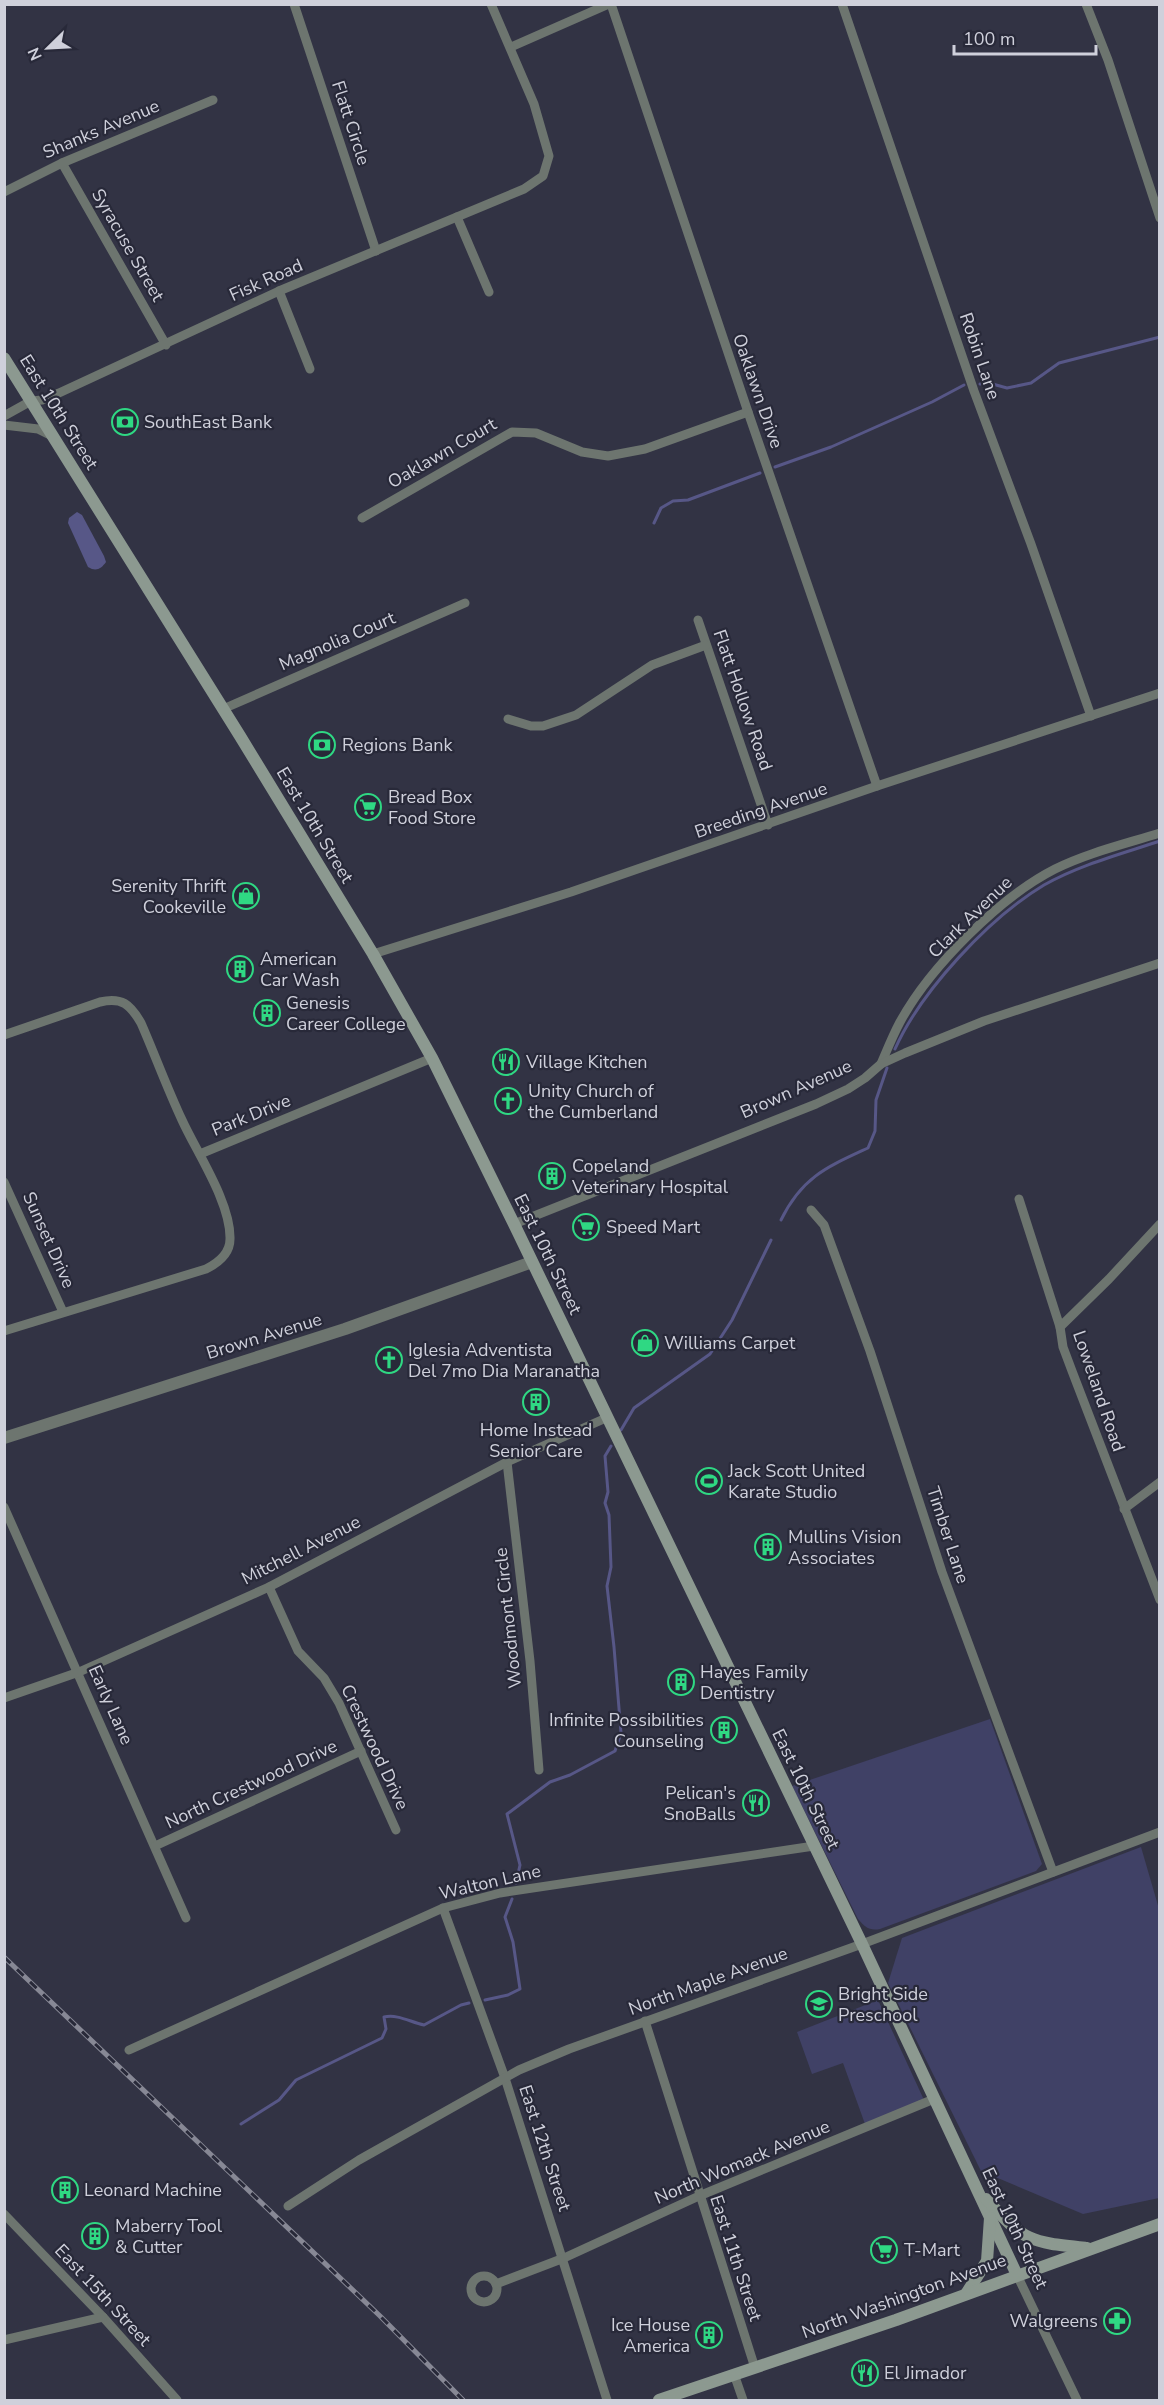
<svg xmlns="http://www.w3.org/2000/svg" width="1164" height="2405" font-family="'Nunito Sans',sans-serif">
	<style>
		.green { fill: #404166 }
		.water { fill: #575787 }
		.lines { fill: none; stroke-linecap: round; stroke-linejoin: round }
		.stream { stroke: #575787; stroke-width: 3 }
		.minor { stroke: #6d756f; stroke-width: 9 }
		.tertiary { stroke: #6d756f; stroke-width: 12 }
		.secondary { stroke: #8c9990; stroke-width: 12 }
		.rail-casing { stroke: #878895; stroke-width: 5 }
		.rail { stroke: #282939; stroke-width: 3; stroke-dasharray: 9; stroke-linecap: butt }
		.labels { text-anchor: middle; stroke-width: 4.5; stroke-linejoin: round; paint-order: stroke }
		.street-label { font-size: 18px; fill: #cfd0db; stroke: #282939 }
		.poi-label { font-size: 18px; fill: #cfd0db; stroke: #282939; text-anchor: start }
	</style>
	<rect width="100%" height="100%" fill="#323344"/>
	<g class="green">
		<path d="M990 1719 1042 1864 1036 1871 880 1929C869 1931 865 1927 858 1919L792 1786Z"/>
		<path d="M1141 1847 1159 1909V2198L1083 2214 981 2171 888 1983 902 1938Z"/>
		<path d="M878 2000 924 2100 865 2124 843 2063 812 2074 797 2032Z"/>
	</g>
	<path class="water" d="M77 512 82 515 104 556 106 562C101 569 96 572 88 567L68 523 69 518Z"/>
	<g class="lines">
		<g class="stream">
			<path d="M980 384 989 383 1007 388 1031 383 1059 363 1160 337"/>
			<path d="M775 467 831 447 932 402 964 385"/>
			<path d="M654 523 661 508 673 501 688 500 760 473"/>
			<path d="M895 1049C921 991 989 918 1044 885 1079 865 1121 854 1160 841"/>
			<path d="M781 1220C802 1177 827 1167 868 1148L875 1131 876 1100 887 1068"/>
			<path d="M621 1430 634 1408 710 1354 732 1320 771 1240"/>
			<path d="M516 1883 520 1865 507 1814 550 1782 570 1775 615 1751 621 1733 614 1647 607 1586 611 1567 609 1515 605 1503 608 1492 605 1456 611 1446"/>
			<path d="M485 2000 508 1995 520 1989 513 1942 505 1917 512 1899"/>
			<path d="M241 2124 279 2100 296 2080 382 2038 386 2029 384 2017C398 2014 410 2022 424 2025L461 2005 469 2003"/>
		</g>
		<g class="minor">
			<path d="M294 4 376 251"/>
			<path d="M611 4 748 412 877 786"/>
			<path d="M842 4 974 391 1031 544 1091 716"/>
			<path d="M1086 4 1108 60 1160 218"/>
			<path d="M511 47 609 4"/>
			<path d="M62 163 166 345"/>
			<path d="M4 192 62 163 213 100"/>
			<path d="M457 217 489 292"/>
			<path d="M279 291 310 369"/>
			<path d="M4 416 31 401 42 400 59 393 279 291 524 189 543 176 549 156 534 104 491 4"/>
			<path d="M4 425 38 429 54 437"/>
			<path d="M362 518 512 432 536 433 582 452 608 456 645 449 748 412"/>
			<path d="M698 620 768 825"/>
			<path d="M223 709 465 603"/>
			<path d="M508 719 531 726H543L576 715 652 665 706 645"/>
			<path d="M373 954 571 892 877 786 1160 693"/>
			<path d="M4 1035 100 1002C122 997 130 1004 141 1023 155 1055 167 1088 182 1120 197 1153 231 1203 230 1239 230 1253 218 1263 206 1269L4 1331"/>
			<path d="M881 1064C887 1050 893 1035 900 1022 930 967 1000 897 1055 869 1087 853 1125 844 1160 833"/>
			<path d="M200 1154 432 1058"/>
			<path d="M4 1182 63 1312"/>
			<path d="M1019 1199 1060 1327 1063 1347 1072 1371 1160 1600"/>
			<path d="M811 1210 824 1225 870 1351 942 1572 1053 1872"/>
			<path d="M514 1224 816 1104 848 1089 865 1078 881 1064 905 1053 984 1021 1160 963"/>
			<path d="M1060 1327 1109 1279 1160 1224"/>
			<path d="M507 1462 530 1661 539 1770"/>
			<path d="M4 1507 186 1918"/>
			<path d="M1124 1509 1160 1482"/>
			<path d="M269 1587 298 1651 324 1678 339 1703 396 1830"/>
			<path d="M4 1698 79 1672 269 1587 507 1462 606 1418"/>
			<path d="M155 1846 361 1751"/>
			<path d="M443 1908 505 2078 607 2400"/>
			<path d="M645 2021 755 2368"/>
			<path d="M129 2050 443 1908 500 1893 814 1846"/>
			<path d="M288 2206 359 2160 519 2070 569 2049 862 1944 1160 1832"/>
			<path d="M4 2214 103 2317 177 2400"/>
			<path d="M1017 2275 1077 2400"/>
			<circle cx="484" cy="2289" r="13"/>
			<path d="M496 2284 564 2258 699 2196 934 2099"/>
			<path d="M4 2340 103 2317"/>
			<path d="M734 2374 743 2400"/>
		</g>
		<path class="tertiary" d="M4 1438 345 1329 532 1262"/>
		<g class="secondary">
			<path d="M4 358 240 736 373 954 432 1058 514 1224 862 1944 1017 2275"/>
			<path d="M986 2199C1025 2242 1029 2242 1087 2248"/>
			<path d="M966 2294 987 2261 990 2218"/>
			<path d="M659 2400 896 2320 1160 2224"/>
		</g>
		<defs>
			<path id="rail" d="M4 1957 380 2316 463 2400"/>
		</defs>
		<use href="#rail" class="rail-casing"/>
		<use href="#rail" class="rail"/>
	</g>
	<defs>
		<symbol id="bank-ring" viewBox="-11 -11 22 22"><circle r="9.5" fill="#282939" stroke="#2fd883" stroke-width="1.5"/><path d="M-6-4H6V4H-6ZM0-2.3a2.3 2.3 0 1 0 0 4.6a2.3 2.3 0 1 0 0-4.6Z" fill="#2fd883"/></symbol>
		<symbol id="supermarket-ring" viewBox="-11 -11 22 22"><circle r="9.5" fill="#282939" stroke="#2fd883" stroke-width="1.5"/><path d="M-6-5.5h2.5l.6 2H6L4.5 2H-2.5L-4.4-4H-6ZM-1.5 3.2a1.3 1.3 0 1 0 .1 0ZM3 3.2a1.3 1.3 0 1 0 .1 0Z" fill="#2fd883"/></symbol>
		<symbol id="shop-ring" viewBox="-11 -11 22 22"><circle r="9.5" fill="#282939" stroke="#2fd883" stroke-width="1.5"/><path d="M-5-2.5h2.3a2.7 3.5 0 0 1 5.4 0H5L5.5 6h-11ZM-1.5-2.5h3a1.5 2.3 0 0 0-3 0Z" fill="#2fd883"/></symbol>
		<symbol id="building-ring" viewBox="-11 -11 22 22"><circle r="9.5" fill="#282939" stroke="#2fd883" stroke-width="1.5"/><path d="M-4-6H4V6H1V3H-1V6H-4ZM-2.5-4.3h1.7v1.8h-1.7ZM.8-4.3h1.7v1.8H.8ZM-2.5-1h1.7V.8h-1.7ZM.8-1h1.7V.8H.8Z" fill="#2fd883"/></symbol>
		<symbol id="restaurant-ring" viewBox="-11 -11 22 22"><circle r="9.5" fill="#282939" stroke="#2fd883" stroke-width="1.5"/><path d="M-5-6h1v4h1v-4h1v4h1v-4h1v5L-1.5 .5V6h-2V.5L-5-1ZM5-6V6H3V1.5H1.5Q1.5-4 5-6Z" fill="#2fd883"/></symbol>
		<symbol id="church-ring" viewBox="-11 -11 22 22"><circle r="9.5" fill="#282939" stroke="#2fd883" stroke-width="1.5"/><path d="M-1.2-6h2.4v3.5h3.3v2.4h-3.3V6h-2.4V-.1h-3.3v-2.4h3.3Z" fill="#2fd883"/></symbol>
		<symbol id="stadium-ring" viewBox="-11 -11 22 22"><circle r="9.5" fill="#282939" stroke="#2fd883" stroke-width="1.5"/><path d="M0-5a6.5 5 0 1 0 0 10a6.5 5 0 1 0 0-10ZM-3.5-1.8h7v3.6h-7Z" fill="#2fd883"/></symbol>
		<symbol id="school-ring" viewBox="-11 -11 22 22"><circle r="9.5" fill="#282939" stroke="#2fd883" stroke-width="1.5"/><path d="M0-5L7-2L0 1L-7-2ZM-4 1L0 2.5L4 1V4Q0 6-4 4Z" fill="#2fd883"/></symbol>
		<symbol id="pharmacy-ring" viewBox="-11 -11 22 22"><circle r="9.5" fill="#282939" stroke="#2fd883" stroke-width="1.5"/><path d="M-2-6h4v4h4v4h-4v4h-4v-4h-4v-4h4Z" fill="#2fd883"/></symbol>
	</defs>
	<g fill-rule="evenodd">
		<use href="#bank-ring" x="110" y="407" width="30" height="30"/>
		<use href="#bank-ring" x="307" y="730" width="30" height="30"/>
		<use href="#supermarket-ring" x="353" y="792" width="30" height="30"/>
		<use href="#shop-ring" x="231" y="881" width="30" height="30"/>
		<use href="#building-ring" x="225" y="954" width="30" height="30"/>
		<use href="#building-ring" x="252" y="998" width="30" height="30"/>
		<use href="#restaurant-ring" x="491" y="1047" width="30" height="30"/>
		<use href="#church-ring" x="493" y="1086" width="30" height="30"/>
		<use href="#building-ring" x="537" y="1161" width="30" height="30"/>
		<use href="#supermarket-ring" x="571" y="1212" width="30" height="30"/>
		<use href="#shop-ring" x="630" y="1328" width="30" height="30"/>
		<use href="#church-ring" x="374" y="1345" width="30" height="30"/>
		<use href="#building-ring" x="521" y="1387" width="30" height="30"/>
		<use href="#stadium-ring" x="694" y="1466" width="30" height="30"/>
		<use href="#building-ring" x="753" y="1532" width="30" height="30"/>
		<use href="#building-ring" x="666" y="1667" width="30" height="30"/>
		<use href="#building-ring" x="709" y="1715" width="30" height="30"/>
		<use href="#restaurant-ring" x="741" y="1788" width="30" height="30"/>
		<use href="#school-ring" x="804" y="1989" width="30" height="30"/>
		<use href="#building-ring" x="50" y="2175" width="30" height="30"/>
		<use href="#building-ring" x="80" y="2221" width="30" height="30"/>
		<use href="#supermarket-ring" x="869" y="2235" width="30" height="30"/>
		<use href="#pharmacy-ring" x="1102" y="2306" width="30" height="30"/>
		<use href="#building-ring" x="694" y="2320" width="30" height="30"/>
		<use href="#restaurant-ring" x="850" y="2358" width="30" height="30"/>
	</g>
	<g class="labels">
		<g class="street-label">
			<text transform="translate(351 123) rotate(72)" y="6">Flatt Circle</text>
			<text transform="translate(101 129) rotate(-23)" y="6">Shanks Avenue</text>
			<text transform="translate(128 245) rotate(60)" y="6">Syracuse Street</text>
			<text transform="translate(266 280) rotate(-24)" y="6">Fisk Road</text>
			<text transform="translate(980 356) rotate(71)" y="6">Robin Lane</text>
			<text transform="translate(758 391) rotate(71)" y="6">Oaklawn Drive</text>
			<text transform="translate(59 412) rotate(58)" y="6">East 10th Street</text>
			<text transform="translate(442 453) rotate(-30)" y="6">Oaklawn Court</text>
			<text transform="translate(337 641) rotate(-23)" y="6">Magnolia Court</text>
			<text transform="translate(743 700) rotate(71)" y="6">Flatt Hollow Road</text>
			<text transform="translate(761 810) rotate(-19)" y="6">Breeding Avenue</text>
			<text transform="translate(315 825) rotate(59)" y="6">East 10th Street</text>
			<text transform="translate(970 917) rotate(-44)" y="6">Clark Avenue</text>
			<text transform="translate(796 1089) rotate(-24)" y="6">Brown Avenue</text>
			<text transform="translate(251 1115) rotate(-22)" y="6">Park Drive</text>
			<text transform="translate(49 1240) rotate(66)" y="6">Sunset Drive</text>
			<text transform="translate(548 1254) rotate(64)" y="6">East 10th Street</text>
			<text transform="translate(264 1336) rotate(-17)" y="6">Brown Avenue</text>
			<text transform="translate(1099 1391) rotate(71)" y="6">Loweland Road</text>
			<text transform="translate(948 1535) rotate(72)" y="6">Timber Lane</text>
			<text transform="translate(301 1550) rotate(-27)" y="6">Mitchell Avenue</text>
			<text transform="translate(508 1618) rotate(-96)" y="6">Woodmont Circle</text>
			<text transform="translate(111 1705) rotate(66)" y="6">Early Lane</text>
			<text transform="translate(375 1747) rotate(65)" y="6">Crestwood Drive</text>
			<text transform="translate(251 1784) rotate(-25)" y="6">North Crestwood Drive</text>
			<text transform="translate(806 1789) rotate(64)" y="6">East 10th Street</text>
			<text transform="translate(490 1882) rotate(-13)" y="6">Walton Lane</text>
			<text transform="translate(708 1981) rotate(-20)" y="6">North Maple Avenue</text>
			<text transform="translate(545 2148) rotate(72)" y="6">East 12th Street</text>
			<text transform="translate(742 2162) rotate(-23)" y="6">North Womack Avenue</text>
			<text transform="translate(1015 2228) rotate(65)" y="6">East 10th Street</text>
			<text transform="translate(736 2258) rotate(72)" y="6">East 11th Street</text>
			<text transform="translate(103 2295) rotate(47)" y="6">East 15th Street</text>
			<text transform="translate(904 2296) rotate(-20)" y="6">North Washington Avenue</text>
		</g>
		<g class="poi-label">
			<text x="144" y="428">SouthEast Bank</text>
			<text x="342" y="751">Regions Bank</text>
			<text x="388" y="803">Bread Box<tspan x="388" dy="21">Food Store</tspan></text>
			<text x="226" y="892" text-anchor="end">Serenity Thrift<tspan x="226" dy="21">Cookeville</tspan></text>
			<text x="260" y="965">American<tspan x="260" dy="21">Car Wash</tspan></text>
			<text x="286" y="1009">Genesis<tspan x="286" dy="21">Career College</tspan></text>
			<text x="526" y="1068">Village Kitchen</text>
			<text x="528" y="1097">Unity Church of<tspan x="528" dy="21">the Cumberland</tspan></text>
			<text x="572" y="1172">Copeland<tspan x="572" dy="21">Veterinary Hospital</tspan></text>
			<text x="606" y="1233">Speed Mart</text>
			<text x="664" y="1349">Williams Carpet</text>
			<text x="408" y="1356">Iglesia Adventista<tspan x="408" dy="21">Del 7mo Dia Maranatha</tspan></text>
			<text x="536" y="1436" text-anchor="middle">Home Instead<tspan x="536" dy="21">Senior Care</tspan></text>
			<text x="728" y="1477">Jack Scott United<tspan x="728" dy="21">Karate Studio</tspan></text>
			<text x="788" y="1543">Mullins Vision<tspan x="788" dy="21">Associates</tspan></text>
			<text x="700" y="1678">Hayes Family<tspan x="700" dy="21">Dentistry</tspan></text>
			<text x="704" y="1726" text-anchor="end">Infinite Possibilities<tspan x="704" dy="21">Counseling</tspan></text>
			<text x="736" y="1799" text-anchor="end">Pelican's<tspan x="736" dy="21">SnoBalls</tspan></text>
			<text x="838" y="2000">Bright Side<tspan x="838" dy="21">Preschool</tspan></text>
			<text x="84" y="2196">Leonard Machine</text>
			<text x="115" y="2232">Maberry Tool<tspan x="115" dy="21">&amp; Cutter</tspan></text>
			<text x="904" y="2256">T-Mart</text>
			<text x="1098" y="2327" text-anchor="end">Walgreens</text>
			<text x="690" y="2331" text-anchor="end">Ice House<tspan x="690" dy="21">America</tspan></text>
			<text x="884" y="2379">El Jimador</text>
		</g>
	</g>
	<rect width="1164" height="2405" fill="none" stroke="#cfd0db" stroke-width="12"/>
	<g transform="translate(48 48) rotate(246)" stroke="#282939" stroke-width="4.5" paint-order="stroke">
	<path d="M0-4.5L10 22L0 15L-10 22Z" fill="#cfd0db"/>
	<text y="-9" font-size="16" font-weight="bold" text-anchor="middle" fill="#cfd0db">N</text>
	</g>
	<path d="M954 45v9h142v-9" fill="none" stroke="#cfd0db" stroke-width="3"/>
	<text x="963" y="45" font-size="18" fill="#cfd0db" stroke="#282939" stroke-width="4.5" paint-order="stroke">100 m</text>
</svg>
